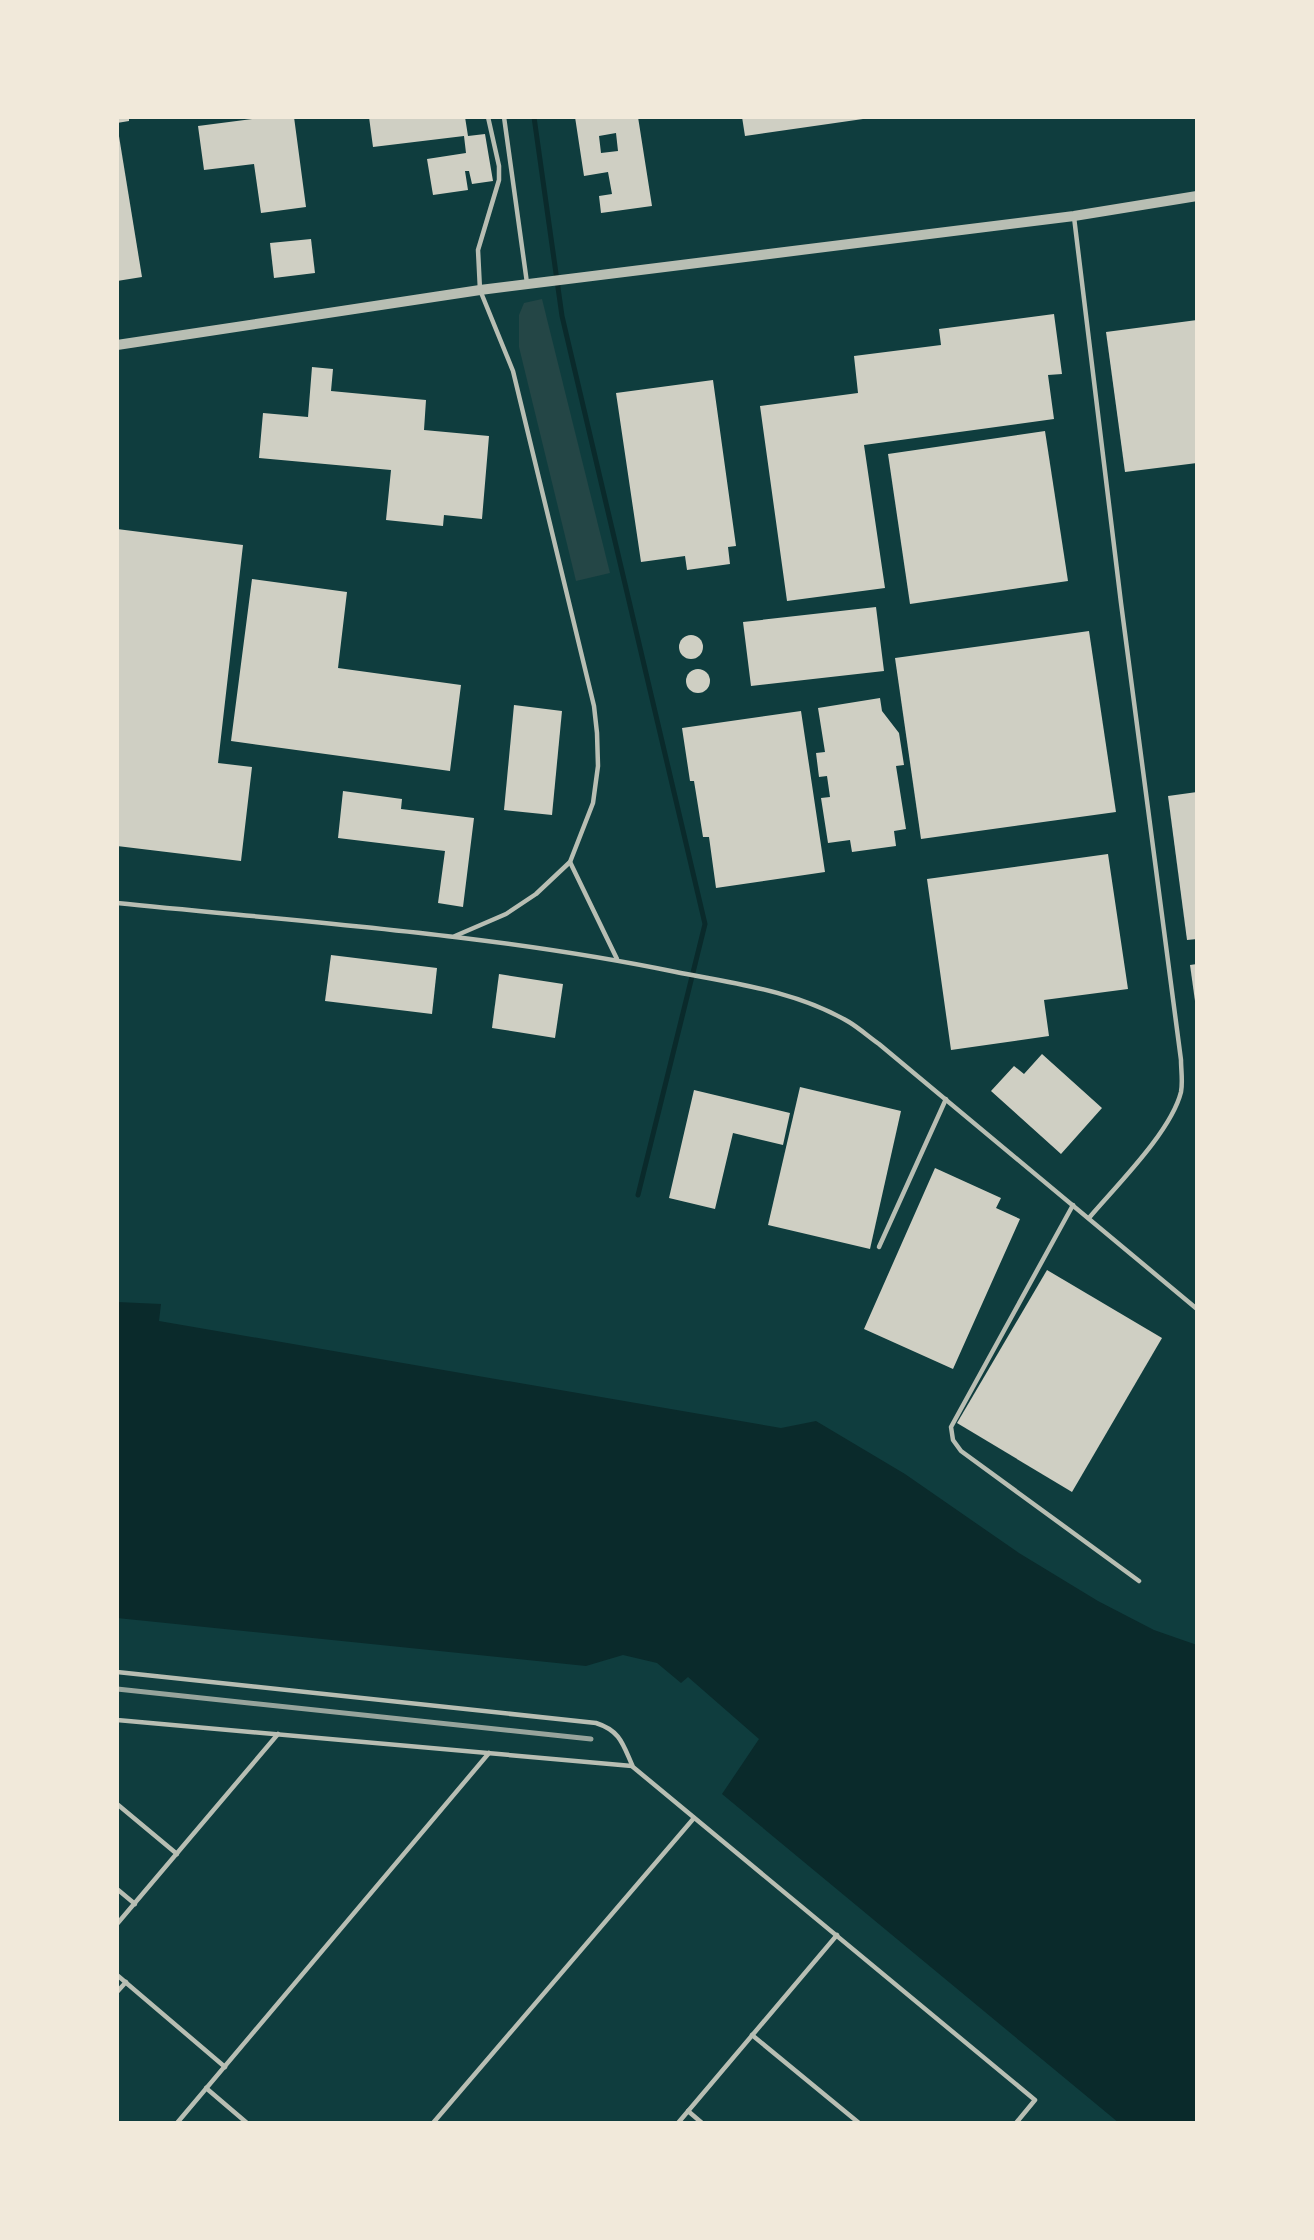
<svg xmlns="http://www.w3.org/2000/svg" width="1314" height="2240" font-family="'Work Sans',sans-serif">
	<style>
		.green { fill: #244646 }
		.water { fill: #0a2a2b }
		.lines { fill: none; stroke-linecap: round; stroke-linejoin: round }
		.stream { stroke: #0a2a2b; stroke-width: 5 }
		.building { fill: #cfcfc3; fill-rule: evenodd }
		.service { stroke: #b8beb3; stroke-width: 4.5 }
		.tertiary { stroke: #b8beb3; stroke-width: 10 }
		.rail { stroke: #97a49c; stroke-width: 5 }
	</style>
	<rect width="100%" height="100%" fill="#0f3d3e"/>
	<path class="green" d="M542 299 610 573 576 581 519 347V315L524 303Z"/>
	<path class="water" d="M117 1302 161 1304 159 1321 781 1428 816 1421 905 1474 1019 1553 1098 1601 1154 1630 1197 1645V2123H1119L722 1794 759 1739 688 1677 681 1683 657 1663 623 1655 586 1666 117 1618Z"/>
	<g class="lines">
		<path class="stream" d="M534 117 562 316 705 924 638 1195"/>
	</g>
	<g class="building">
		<path d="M117 117H129V121L117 123Z"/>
		<path d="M267 117H294L306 207 261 213 254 164 204 170 198 126Z"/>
		<path d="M369 117H465L468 136 485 134 493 181 472 184 469 171H465L468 190 433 195 427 159 466 153 464 136 373 147Z"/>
		<path d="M575 117H638L652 206 601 213 599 196 612 194 608 172 584 176ZM616 133 618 151 601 153 599 136Z"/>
		<path d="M742 117H863V119L745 136Z"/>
		<path d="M117 124 142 277 117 281Z"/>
		<path d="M311 239 315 273 274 278 270 243Z"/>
		<path d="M1054 314 1062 374 1048 375 1054 419 864 445 885 588 787 601 760 406 858 393 854 356 941 345 939 329Z"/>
		<path d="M1197 320V463L1125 472 1106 332Z"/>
		<path d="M312 367 333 369 331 391 426 400 424 430 489 436 482 519 444 515 443 526 386 520 391 470 259 458 263 413 308 417Z"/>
		<path d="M713 380 736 546 728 547 730 564 687 570 685 556 641 562 616 393Z"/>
		<path d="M1045 431 1068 581 910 604 888 454Z"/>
		<path d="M117 529 243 545 218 763 252 767 241 861 117 846Z"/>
		<path d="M252 579 347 592 338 668 461 685 450 771 231 741Z"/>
		<path d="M876 607 884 671 751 686 743 622Z"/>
		<path d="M1089 631 1116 812 921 839 895 658Z"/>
		<circle cx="691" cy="647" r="12"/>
		<circle cx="698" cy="681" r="12"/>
		<path d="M880 698 882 711 899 733 904 765 896 766 906 829 894 831 896 846 852 852 850 840 828 843 821 798 830 797 827 776 819 777 816 753 825 752 818 708Z"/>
		<path d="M514 705 562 711 552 815 504 810Z"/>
		<path d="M801 711 825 872 716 888 709 837H703L694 781H690L682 728Z"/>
		<path d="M343 791 402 799 401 809 474 818 463 907 438 903 445 851 338 838Z"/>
		<path d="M1197 792V939L1187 940 1168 796Z"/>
		<path d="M1108 854 1128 989 1044 1000 1049 1036 951 1050 927 879Z"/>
		<path d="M331 955 437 968 432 1014 325 1001Z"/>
		<path d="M1197 964V1001H1195L1190 965Z"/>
		<path d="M499 974 563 984 555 1038 492 1028Z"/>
		<path d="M1042 1054 1102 1108 1061 1154 991 1091 1014 1066 1024 1074Z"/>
		<path d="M800 1087 901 1111 870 1249 768 1225Z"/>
		<path d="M694 1090 790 1113 783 1145 733 1133 715 1209 669 1198Z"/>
		<path d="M935 1168 1001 1198 996 1208 1020 1219 953 1369 864 1329Z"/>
		<path d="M1047 1270 1162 1338 1072 1492 957 1423Z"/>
	</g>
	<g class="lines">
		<g class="service">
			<path d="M504 117 527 283"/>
			<path d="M1074 217 1121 603 1181 1060C1181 1070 1183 1082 1181 1092 1171 1132 1116 1186 1089 1218"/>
			<path d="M570 862 617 959"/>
			<path d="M117 903C304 922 492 934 676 972 733 983 797 991 849 1022 859 1028 869 1037 879 1044L1197 1309"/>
			<path d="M455 936 506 914 536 894 570 862 593 803 598 766 597 733 594 706 513 371 480 290 478 250 499 180V166L488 117"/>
			<path d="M1073 1205 951 1427 953 1440 961 1451 1139 1581"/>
			<path d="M879 1247 946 1099"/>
			<path d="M117 1672 596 1723C621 1731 623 1745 633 1767L1035 2100 1016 2123"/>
			<path d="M117 1720 632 1766"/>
			<path d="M117 1804 177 1854"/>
			<path d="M117 1889 135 1904"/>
			<path d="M117 1924 278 1734"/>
			<path d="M117 1975 225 2067"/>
			<path d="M117 1992 126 1982"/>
			<path d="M752 2035 859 2123"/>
			<path d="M206 2088 247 2123"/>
			<path d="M688 2111 702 2123"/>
			<path d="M177 2123 489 1753"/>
			<path d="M433 2123 694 1818"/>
			<path d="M678 2123 837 1935"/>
		</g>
		<path class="tertiary" d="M117 345 480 290 1074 216 1197 196"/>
		<path class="rail" d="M117 1689 591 1739"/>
	</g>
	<rect width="1314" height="2240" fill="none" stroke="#f1e9da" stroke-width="238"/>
</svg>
